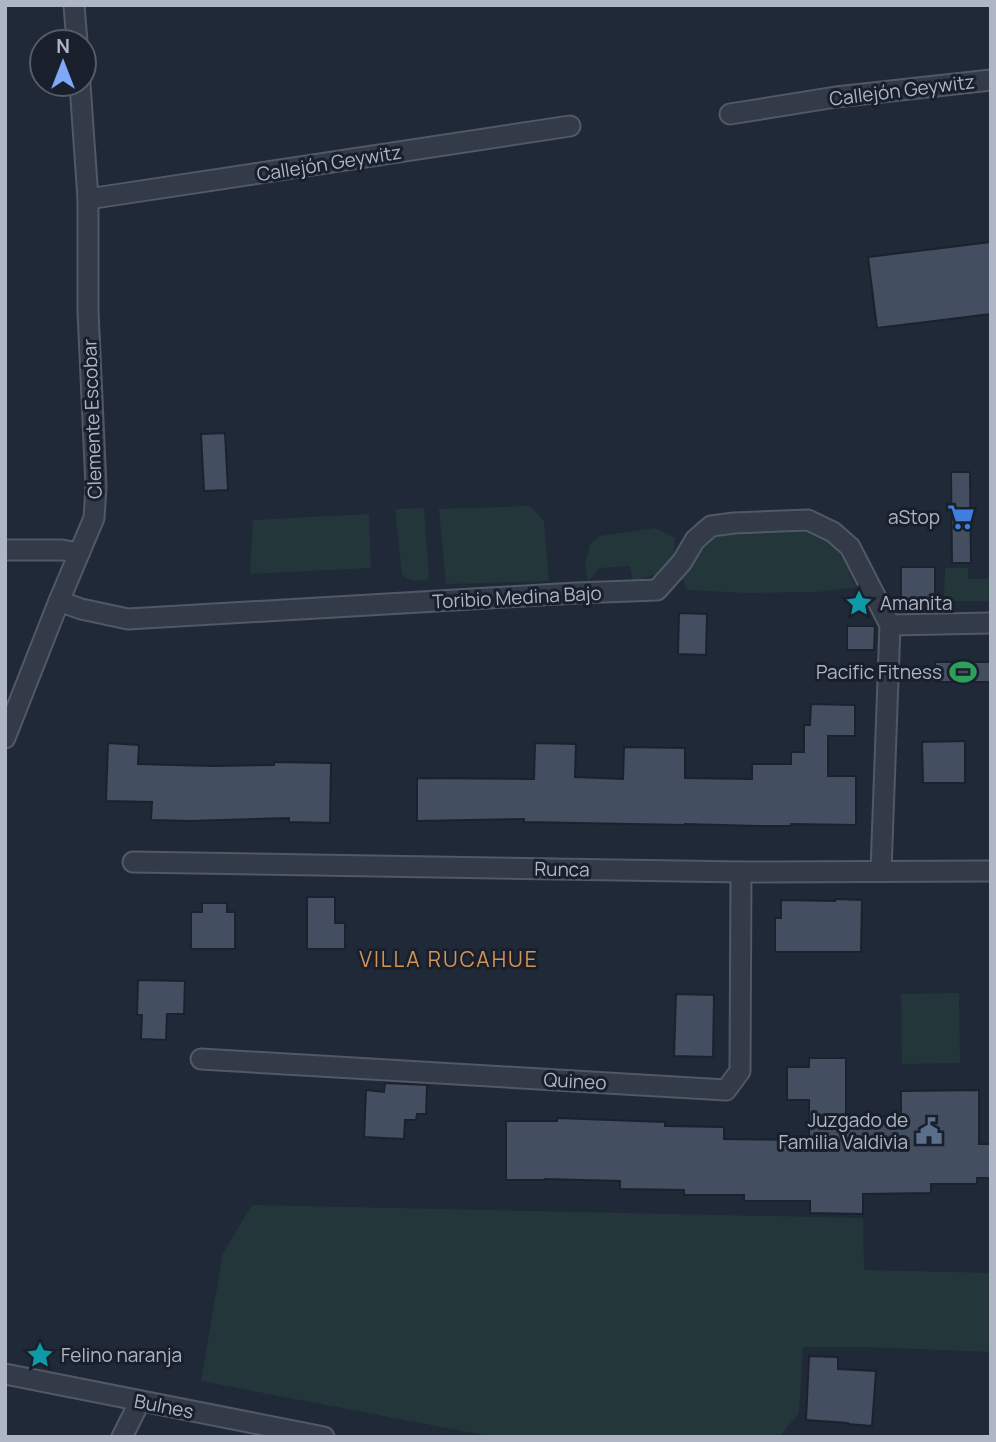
<svg xmlns="http://www.w3.org/2000/svg" width="996" height="1442" font-family="Manrope,sans-serif">
	<style>
		.green { fill: #23373a }
		.building { fill: #434e60; stroke: #1b222e; stroke-width: 2 }
		.lines { fill: none; stroke-linecap: round; stroke-linejoin: round }
		.street-casing { stroke: #515866; stroke-width: 23 }
		.street { stroke: #333b48; stroke-width: 19 }
		.labels { text-anchor: middle; stroke-width: 6; stroke-linejoin: round; paint-order: stroke }
		.street-label { font-size: 19px; fill: #aeb5c5; stroke: #19202c }
		.poi-label { font-size: 19px; fill: #aeb5c5; stroke: #19202c; text-anchor: end }
		.neighbourhood-label { font-size: 21px; letter-spacing: 2px; fill: #d3955a; stroke: #19202c }
	</style>
	<rect width="100%" height="100%" fill="#202937"/>
	<g class="green">
		<path d="M530 506 544 521 549 581 446 584 439 509Z"/>
		<path d="M424 508 429 579C418 581 409 583 402 574L395 509Z"/>
		<path d="M369 514 371 568 250 574 253 520Z"/>
		<path d="M655 528 675 538 674 556 661 573 633 581 630 566 599 568 588 582 585 565 590 544 600 536Z"/>
		<path d="M786 528C795 529 805 529 813 532 838 541 846 565 856 587L817 592 745 593 687 590 682 578C689 567 696 554 705 545 723 527 761 529 786 528Z"/>
		<path d="M945 568H968V579H991V601H944Z"/>
		<path d="M959 993 960 1063 902 1064 901 994Z"/>
		<path d="M252 1205 863 1218 864 1270 991 1273V1352L866 1347H803L799 1413 779 1437H494L201 1381 223 1253Z"/>
	</g>
	<g class="building">
		<path d="M991 242V314L877 328 868 257Z"/>
		<path d="M225 433 228 490 204 491 201 434Z"/>
		<path d="M951 472H970L971 563H952Z"/>
		<rect x="901" y="567" width="34" height="35"/>
		<path d="M679 613 707 614 706 655 678 654Z"/>
		<path d="M847 626H875L874 650H847Z"/>
		<rect x="935" y="662" width="56" height="20"/>
		<path d="M811 704 855 705V736H828V776H856V825L791 824V826H759L685 824V825L524 822V819L417 821V778L534 779 535 743 576 744 575 777 623 779 624 747 685 748V778L752 779V764H791V752H804V725H810Z"/>
		<path d="M965 741V783H923L922 742Z"/>
		<path d="M108 743 139 745 138 764 212 766 274 765V762L331 763 330 823 289 822V818L191 821 151 820 152 802 106 801Z"/>
		<path d="M307 897H335V923H345V949H307Z"/>
		<path d="M835 899 862 900 861 952H775V918H781V900L835 901Z"/>
		<path d="M202 903H227V912H235V949H191V912H202Z"/>
		<path d="M138 980 185 981 184 1014H167L166 1040 141 1039 142 1015H137Z"/>
		<path d="M676 994 714 995 713 1057 674 1056Z"/>
		<path d="M809 1058H846V1116L901 1117V1091L979 1090V1144H991V1178H977V1184H931V1193L863 1194V1214L810 1213V1201H744V1195H684V1190L620 1189V1181L545 1179V1180H506V1121H557V1118L665 1122V1126L724 1127V1139L809 1140V1100H787V1067H809Z"/>
		<path d="M385 1083 427 1085 426 1114H417L416 1120H405L404 1139 364 1137 366 1090 384 1092Z"/>
		<path d="M809 1356 838 1357V1369L876 1371 872 1426 848 1424V1423L806 1420Z"/>
	</g>
	<g class="lines">
		<defs>
			<g id="street">
				<path d="M74 5 77 42"/>
				<path d="M730 114 836 97 991 80"/>
				<path d="M88 199 570 126"/>
				<path d="M5 550H62L79 553"/>
				<path d="M59 601 81 609 128 619 576 593 657 590 682 562 695 540 711 526 734 523 808 520 833 532 850 547 890 625 881 871"/>
				<path d="M890 625 991 623"/>
				<path d="M5 738 59 601 94 518 96 487 88 311V199L80 84"/>
				<path d="M133 862 741 872 991 871"/>
				<path d="M201 1059 726 1090 740 1071 741 872"/>
				<path d="M5 1374 324 1437"/>
				<path d="M122 1437 140 1401"/>
			</g>
		</defs>
		<use href="#street" class="street-casing"/>
		<use href="#street" class="street"/>
	</g>
	<defs>
		<symbol id="supermarket-bare" viewBox="-9 -9 18 18"><path d="M-6-5.5h2.5l.6 2H6L4.5 2H-2.5L-4.4-4H-6ZM-1.5 3.2a1.3 1.3 0 1 0 .1 0ZM3 3.2a1.3 1.3 0 1 0 .1 0Z" fill="#3f7fe0" stroke="#19202c" stroke-width="2.5" paint-order="stroke"/></symbol>
		<symbol id="sight-bare" viewBox="-9 -9 18 18"><path d="M0-6L1.8-2.2L6-1.7L2.9 1.2L3.7 5.4L0 3.3L-3.7 5.4L-2.9 1.2L-6-1.7L-1.8-2.2Z" fill="#0f9aa8" stroke="#19202c" stroke-width="2.5" paint-order="stroke"/></symbol>
		<symbol id="stadium-bare" viewBox="-9 -9 18 18"><path d="M0-5a6.5 5 0 1 0 0 10a6.5 5 0 1 0 0-10ZM-3.5-1.8h7v3.6h-7Z" fill="#2e9e5b" stroke="#19202c" stroke-width="2.5" paint-order="stroke"/></symbol>
		<symbol id="civic-bare" viewBox="-9 -9 18 18"><path d="M-.6-6.5H3V-4.5H.6V-3L4-1V1h2V6H-6V1h2V-1L-.6-3ZM-1.2 2.5V6h2.4V2.5Z" fill="#5c6f8a" stroke="#19202c" stroke-width="2.5" paint-order="stroke"/></symbol>
	</defs>
	<g fill-rule="evenodd">
		<use href="#supermarket-bare" x="942" y="498" width="38" height="38"/>
		<use href="#sight-bare" x="840" y="584" width="38" height="38"/>
		<use href="#stadium-bare" x="944" y="653" width="38" height="38"/>
		<use href="#civic-bare" x="910" y="1112" width="38" height="38"/>
		<use href="#sight-bare" x="21" y="1336" width="38" height="38"/>
	</g>
	<g class="labels">
		<g class="street-label">
			<text transform="translate(902 90) rotate(-7)" y="7">Callejón Geywitz</text>
			<text transform="translate(329 163) rotate(-9)" y="7">Callejón Geywitz</text>
			<text transform="translate(92 419) rotate(-92)" y="7">Clemente Escobar</text>
			<text transform="translate(517 597) rotate(-3)" y="7">Toribio Medina Bajo</text>
			<text transform="translate(562 869) rotate(1)" y="7">Runca</text>
			<text transform="translate(575 1081) rotate(3)" y="7">Quineo</text>
			<text transform="translate(164 1406) rotate(11)" y="7">Bulnes</text>
		</g>
		<g class="poi-label">
			<text x="940" y="524">aStop</text>
			<text x="880" y="610" text-anchor="start">Amanita</text>
			<text x="942" y="679">Pacific Fitness</text>
			<text x="908" y="1127">Juzgado de<tspan x="908" dy="22">Familia Valdivia</tspan></text>
			<text x="61" y="1362" text-anchor="start">Felino naranja</text>
		</g>
		<g class="neighbourhood-label">
			<text x="449" y="967">VILLA RUCAHUE</text>
		</g>
	</g>
	<rect width="996" height="1442" fill="none" stroke="#aeb5c5" stroke-width="14"/>
	<g transform="translate(63 63)"><circle r="33" fill="#19202c" stroke="#555c69" stroke-width="2"/>
	<path d="M0-5L12 26L0 18L-12 26Z" fill="#7fa8f8"/>
	<text y="-10" font-size="19" font-weight="bold" text-anchor="middle" fill="#aeb5c5">N</text>
	</g>
</svg>
